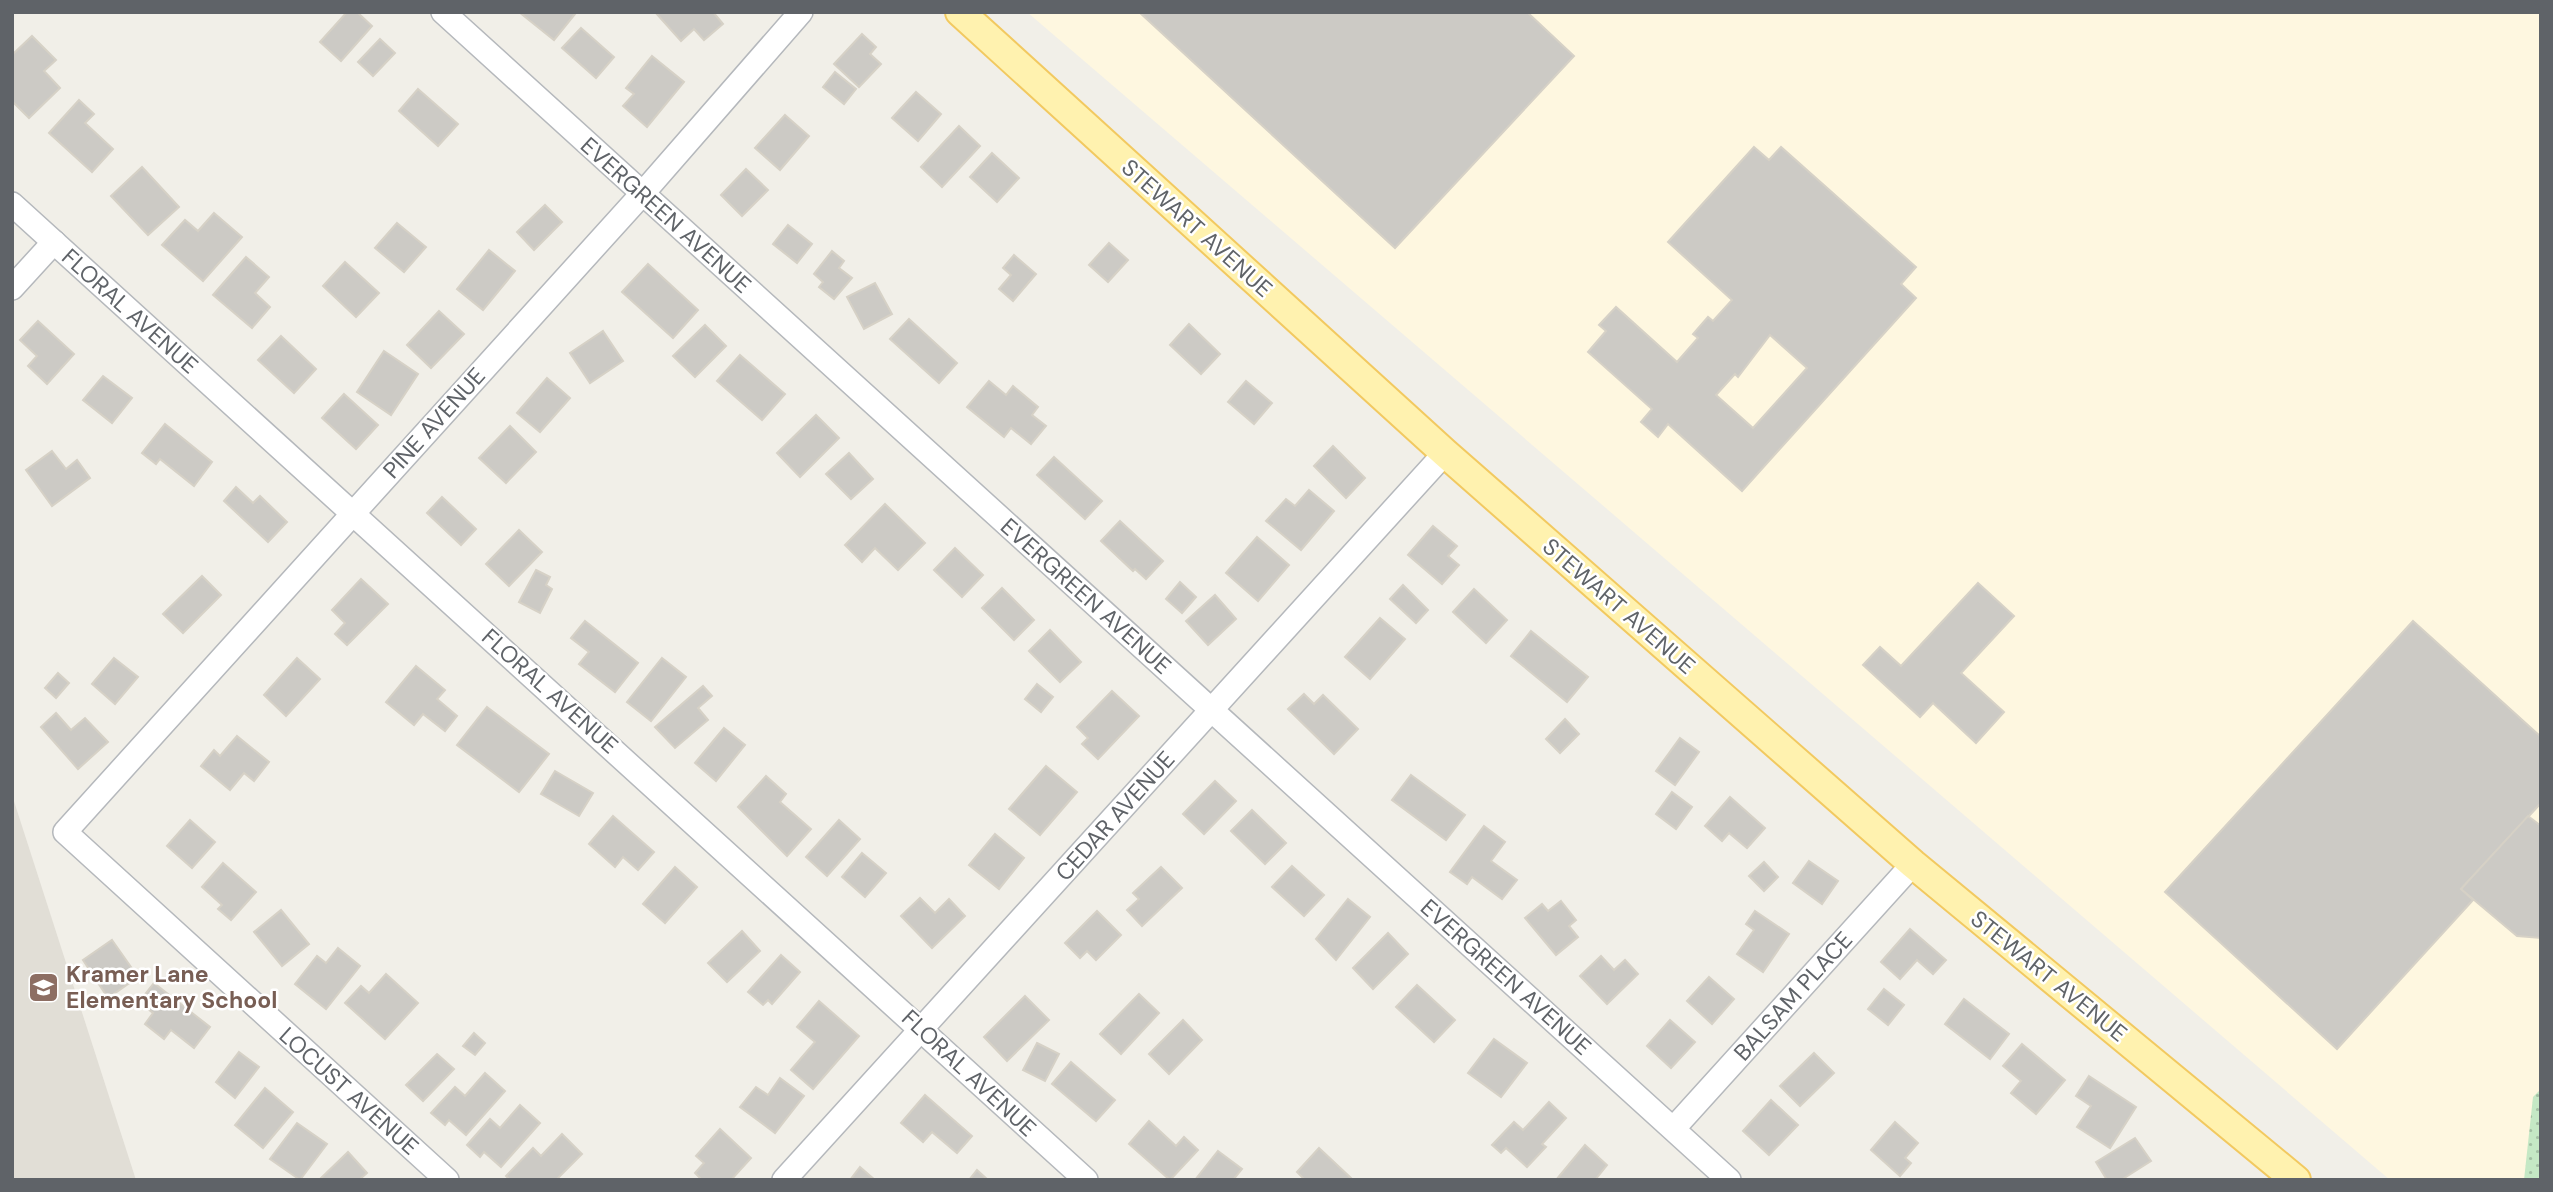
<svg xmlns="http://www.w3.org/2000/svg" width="2553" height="1192" font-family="'DM Sans',sans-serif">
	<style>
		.commercial { fill: #fef7e0 }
		.education { fill: #e1ded6 }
		.grass { fill: url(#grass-dots) }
		.building { fill: #cccac5; stroke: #d6d1c6; stroke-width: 2; fill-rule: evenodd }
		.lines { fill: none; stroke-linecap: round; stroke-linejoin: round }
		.minor-casing { stroke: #b5b8bc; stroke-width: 26 }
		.major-casing { stroke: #f2c960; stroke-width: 32 }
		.minor { stroke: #fff; stroke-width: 23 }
		.major { stroke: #fff2af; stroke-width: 28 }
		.labels { text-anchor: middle; stroke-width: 5; stroke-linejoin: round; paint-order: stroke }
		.street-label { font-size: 23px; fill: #5f6368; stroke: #fff }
		.education-label { font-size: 23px; font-weight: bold; fill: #785e54; stroke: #fff; text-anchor: start }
	</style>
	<defs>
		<pattern id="grass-dots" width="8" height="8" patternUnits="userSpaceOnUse" patternTransform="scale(1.75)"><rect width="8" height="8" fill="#c5e8c5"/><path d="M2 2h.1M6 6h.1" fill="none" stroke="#a3c0a4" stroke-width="1.8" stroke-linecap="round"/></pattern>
	</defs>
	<rect width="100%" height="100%" fill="#f1efe8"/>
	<path class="commercial" d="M1027 12H2541V1180H2390Z"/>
	<path class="education" d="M12 795 136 1180H12Z"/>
	<path class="grass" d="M2541 1089V1180H2524L2533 1097Z"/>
	<g class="building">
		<path d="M347 12H357L372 26 341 61 320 42Z"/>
		<path d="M519 12H573L575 14 554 40Z"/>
		<path d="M655 12H713L723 24 704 40 694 29 681 41Z"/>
		<path d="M1139 12H1527L1574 56 1395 248Z"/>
		<path d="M581 28 614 57 596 78 562 48Z"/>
		<path d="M862 34 876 47 870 54 881 64 859 87 834 64Z"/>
		<path d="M32 36 56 60 44 71 60 88 29 118 12 101V55Z"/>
		<path d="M380 39 395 53 373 76 358 62Z"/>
		<path d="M652 56 684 82 647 127 623 106 634 94 626 88Z"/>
		<path d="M835 72 856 89 844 104 823 87Z"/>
		<path d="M418 89 458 124 438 146 399 111Z"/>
		<path d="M916 92 941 114 918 141 892 118Z"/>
		<path d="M79 100 94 114 85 123 113 149 92 172 49 133Z"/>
		<path d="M785 115 809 136 780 170 755 148Z"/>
		<path d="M959 126 980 146 942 187 921 167Z"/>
		<path d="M1754 147 1769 160 1781 147 1916 267 1901 284 1916 298 1742 491 1668 424 1658 437 1641 422 1652 409 1588 352 1606 331 1599 325 1616 307 1677 362 1698 338 1693 334 1708 317 1713 321 1732 300 1668 242ZM1770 335 1807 368 1753 428 1716 395 1735 374 1738 377Z"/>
		<path d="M992 153 1019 178 997 202 970 177Z"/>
		<path d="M142 167 179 207 148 235 111 196Z"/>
		<path d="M746 169 768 190 742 216 721 195Z"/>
		<path d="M545 205 562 222 534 250 517 232Z"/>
		<path d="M214 213 242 237 203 281 162 245 185 220 198 231Z"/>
		<path d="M397 223 426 247 404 272 375 248Z"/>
		<path d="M788 225 812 244 797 263 773 244Z"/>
		<path d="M1109 243 1128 260 1108 282 1089 265Z"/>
		<path d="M489 250 515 271 483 310 457 289Z"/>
		<path d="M832 251 844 261 839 268 852 278 834 299 819 287 823 282 814 274Z"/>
		<path d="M1014 255 1036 274 1013 301 999 289 1011 275 1003 268Z"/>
		<path d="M246 257 269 277 255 293 270 307 252 328 213 295Z"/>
		<path d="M345 262 379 293 356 317 323 286Z"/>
		<path d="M648 264 698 310 673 338 622 292Z"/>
		<path d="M875 283 892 314 864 329 847 297Z"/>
		<path d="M439 311 464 334 431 368 407 345Z"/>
		<path d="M909 319 957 363 939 383 890 339Z"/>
		<path d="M38 321 74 354 47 384 28 366 37 356 20 340Z"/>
		<path d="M1189 324 1220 354 1201 374 1170 345Z"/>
		<path d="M705 325 726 346 695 377 673 356Z"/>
		<path d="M603 331 623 361 590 383 570 353Z"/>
		<path d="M281 336 316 369 294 393 258 360Z"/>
		<path d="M384 351 418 374 391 415 357 392Z"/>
		<path d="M740 355 785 394 762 420 717 381Z"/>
		<path d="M103 376 132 398 112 423 83 400Z"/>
		<path d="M547 378 570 398 540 432 517 413Z"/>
		<path d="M989 381 1006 395 1013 386 1038 407 1032 415 1046 426 1031 444 1011 428 1004 437 967 407Z"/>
		<path d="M1246 381 1272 403 1254 424 1228 402Z"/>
		<path d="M344 394 378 425 356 449 322 418Z"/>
		<path d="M816 415 839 438 800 477 777 453Z"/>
		<path d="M165 424 212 462 194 486 160 459 156 464 142 453Z"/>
		<path d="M510 426 536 452 506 483 479 458Z"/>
		<path d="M1333 446 1365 478 1346 498 1314 466Z"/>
		<path d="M52 451 66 469 77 460 90 478 52 506 26 470Z"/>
		<path d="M849 453 873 479 851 499 826 474Z"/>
		<path d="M1054 457 1102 501 1085 519 1037 475Z"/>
		<path d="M236 487 253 503 260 496 287 522 268 542 224 501Z"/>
		<path d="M1309 490 1334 511 1301 550 1266 521 1286 499 1295 506Z"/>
		<path d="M442 497 476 529 461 545 427 513Z"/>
		<path d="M885 504 925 543 898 570 875 548 862 562 845 545Z"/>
		<path d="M1120 521 1163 561 1146 579 1135 569 1133 571 1101 541Z"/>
		<path d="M1433 526 1457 546 1448 556 1459 565 1442 584 1408 555Z"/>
		<path d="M519 530 542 552 509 586 486 564Z"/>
		<path d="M1257 537 1289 565 1258 601 1226 573Z"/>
		<path d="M955 548 983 575 962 597 934 570Z"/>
		<path d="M536 570 550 577 546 585 552 589 540 613 519 602Z"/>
		<path d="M202 576 221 595 183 633 163 614Z"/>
		<path d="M361 579 388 604 347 645 335 634 345 623 332 610Z"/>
		<path d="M1180 582 1196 597 1182 613 1166 599Z"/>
		<path d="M1978 583 2014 616 1961 673 2004 712 1976 743 1933 703 1920 717 1863 665 1880 647 1901 666Z"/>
		<path d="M1403 585 1428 610 1416 623 1390 599Z"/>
		<path d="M1002 588 1034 620 1014 640 982 608Z"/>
		<path d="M1474 589 1507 620 1486 643 1453 612Z"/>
		<path d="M1215 595 1236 619 1208 645 1186 621Z"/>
		<path d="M1380 618 1405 639 1370 679 1345 657Z"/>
		<path d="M585 621 638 663 615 692 579 664 589 652 571 638Z"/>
		<path d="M2413 621 2541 737V803L2461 889 2473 900 2337 1049 2165 892Z"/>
		<path d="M1050 630 1081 662 1060 682 1029 651Z"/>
		<path d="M1531 631 1588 677 1567 702 1511 656Z"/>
		<path d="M114 658 138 677 115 704 92 684Z"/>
		<path d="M297 658 320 679 286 716 264 695Z"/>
		<path d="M662 658 686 677 651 721 627 702Z"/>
		<path d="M416 666 445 690 437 699 457 716 445 731 423 714 414 725 386 702Z"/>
		<path d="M58 673 69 683 56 698 45 688Z"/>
		<path d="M1037 684 1053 697 1041 712 1025 699Z"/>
		<path d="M703 686 712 696 698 708 708 720 675 748 655 727Z"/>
		<path d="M1112 691 1139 716 1098 759 1082 744 1088 738 1077 727Z"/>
		<path d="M1304 694 1314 704 1323 695 1358 729 1334 754 1288 709Z"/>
		<path d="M487 707 549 754 519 792 457 745Z"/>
		<path d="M56 713 71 730 85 718 108 742 78 769 41 727Z"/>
		<path d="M1565 719 1579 734 1560 753 1546 739Z"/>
		<path d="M724 728 745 745 716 781 695 763Z"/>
		<path d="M237 736 269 762 254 781 244 773 230 790 201 766 214 750 220 756Z"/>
		<path d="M1680 738 1699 752 1675 785 1656 771Z"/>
		<path d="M1046 766 1077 792 1040 835 1009 809Z"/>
		<path d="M555 771 593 793 579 816 541 794Z"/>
		<path d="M1411 775 1465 815 1446 840 1392 800Z"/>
		<path d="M766 776 786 794 780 802 811 829 787 856 738 807Z"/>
		<path d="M1215 781 1236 801 1204 834 1183 814Z"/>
		<path d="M1672 792 1692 807 1676 829 1656 814Z"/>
		<path d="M1730 797 1765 828 1747 848 1729 833 1722 841 1705 826Z"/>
		<path d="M1252 810 1286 843 1265 864 1231 831Z"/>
		<path d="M613 816 654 852 638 870 623 857 615 867 589 844Z"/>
		<path d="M2528 816 2541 826V938L2517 936 2461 889Z"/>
		<path d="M190 820 215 842 192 868 167 846Z"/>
		<path d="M839 820 860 839 827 876 806 857Z"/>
		<path d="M1484 826 1505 842 1491 861 1517 880 1502 899 1472 877 1467 884 1450 872Z"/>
		<path d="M995 834 1024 858 999 889 969 865Z"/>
		<path d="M862 853 886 873 865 897 842 877Z"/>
		<path d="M1809 861 1838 881 1822 904 1793 883Z"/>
		<path d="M1764 862 1778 877 1764 891 1749 876Z"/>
		<path d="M223 863 256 892 231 920 218 909 222 905 202 887Z"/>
		<path d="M1292 866 1324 895 1304 916 1272 887Z"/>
		<path d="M675 867 697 887 665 923 643 904Z"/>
		<path d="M1161 867 1182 888 1142 926 1127 910 1139 899 1133 893Z"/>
		<path d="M920 898 935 913 949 899 965 916 932 948 901 916Z"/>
		<path d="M1348 899 1370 917 1336 960 1316 939Z"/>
		<path d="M1561 901 1576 920 1569 926 1578 937 1556 955 1525 918 1542 904 1548 911Z"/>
		<path d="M281 910 309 944 282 966 254 932Z"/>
		<path d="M1097 911 1121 935 1096 960 1087 951 1080 958 1065 943Z"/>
		<path d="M1755 911 1789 934 1763 972 1737 954 1754 930 1746 924Z"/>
		<path d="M1910 929 1946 960 1933 974 1917 960 1900 979 1881 962Z"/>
		<path d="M742 931 760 951 727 982 708 963Z"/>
		<path d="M1388 933 1408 954 1373 989 1353 968Z"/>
		<path d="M112 940 138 977 108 998 83 960Z"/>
		<path d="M338 948 360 966 326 1009 295 984 317 956 326 963Z"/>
		<path d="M781 955 800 972 772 1004 768 1000 763 1005 748 992Z"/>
		<path d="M1601 956 1614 970 1625 960 1638 974 1607 1004 1580 976Z"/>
		<path d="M386 974 418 1003 385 1039 345 1003 361 986 369 993Z"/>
		<path d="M1709 977 1734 999 1712 1024 1687 1001Z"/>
		<path d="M154 983 210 1027 194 1048 171 1030 164 1039 145 1024 153 1013 139 1002Z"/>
		<path d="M1417 985 1455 1020 1434 1042 1396 1007Z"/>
		<path d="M1884 989 1904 1005 1888 1025 1868 1009Z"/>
		<path d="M1139 994 1159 1013 1121 1054 1100 1034Z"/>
		<path d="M1025 996 1049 1020 1007 1061 984 1037Z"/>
		<path d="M1964 999 2009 1034 1990 1059 1945 1024Z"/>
		<path d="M819 1001 859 1036 813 1089 791 1070 815 1042 797 1027Z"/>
		<path d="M1183 1020 1202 1040 1169 1074 1149 1054Z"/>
		<path d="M1670 1020 1695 1042 1671 1068 1647 1046Z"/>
		<path d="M474 1033 485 1043 475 1055 463 1046Z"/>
		<path d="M1494 1039 1527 1063 1501 1097 1468 1073Z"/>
		<path d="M1037 1043 1059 1054 1045 1081 1023 1070Z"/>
		<path d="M2022 1044 2065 1080 2036 1114 2011 1093 2021 1081 2003 1066Z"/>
		<path d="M239 1052 259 1067 235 1098 216 1082Z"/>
		<path d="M1814 1053 1834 1073 1800 1106 1780 1086Z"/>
		<path d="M437 1054 454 1069 423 1101 406 1085Z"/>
		<path d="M1071 1062 1115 1100 1096 1121 1052 1084Z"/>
		<path d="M485 1073 505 1091 466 1135 449 1120 445 1125 431 1113 455 1087 465 1096Z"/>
		<path d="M2089 1076 2136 1107 2110 1148 2077 1127 2091 1106 2076 1096Z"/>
		<path d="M780 1078 804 1096 775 1133 740 1107 756 1087 768 1095Z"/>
		<path d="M265 1088 293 1112 263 1148 235 1125Z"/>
		<path d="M925 1095 972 1136 957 1153 932 1132 923 1142 901 1123Z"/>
		<path d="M1771 1100 1798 1125 1769 1155 1743 1131Z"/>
		<path d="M1549 1102 1566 1118 1542 1144 1546 1147 1527 1167 1506 1148 1501 1153 1492 1145 1514 1122 1523 1130Z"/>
		<path d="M520 1105 540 1123 501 1167 484 1152 480 1157 467 1145 490 1119 500 1128Z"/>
		<path d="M1149 1121 1176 1146 1184 1137 1198 1150 1170 1180 1129 1144Z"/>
		<path d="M1895 1122 1918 1143 1905 1158 1911 1163 1900 1176 1871 1150Z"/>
		<path d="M297 1123 327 1144 300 1180 270 1159Z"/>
		<path d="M720 1129 751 1158 731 1180H702L695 1173 704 1163 696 1156Z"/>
		<path d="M562 1134 582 1154 556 1180H510L506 1176 533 1148 541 1156Z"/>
		<path d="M2135 1138 2151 1161 2121 1180H2107L2096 1162Z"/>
		<path d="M1585 1145 1607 1165 1595 1180H1556Z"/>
		<path d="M1319 1148 1351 1178 1350 1180H1305L1297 1172Z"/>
		<path d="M1218 1151 1242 1169 1233 1180H1195Z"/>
		<path d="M348 1152 367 1173 359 1180H319Z"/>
		<path d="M860 1167 875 1180H850Z"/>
		<path d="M977 1170 988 1180H969Z"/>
	</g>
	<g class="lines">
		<defs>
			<g id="minor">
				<path d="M443 12 1729 1180"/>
				<path d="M12 204 1086 1180"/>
				<path d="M12 288 54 242"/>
				<path d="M1674 1128 1913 864"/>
				<path d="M447 1180 65 832 643 193 801 12"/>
				<path d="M784 1180 1445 453"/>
			</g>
			<path id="major" d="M960 12 1445 453 1913 864 2296 1180"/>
		</defs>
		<use href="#minor" class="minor-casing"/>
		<use href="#major" class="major-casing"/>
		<use href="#minor" class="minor"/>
		<use href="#major" class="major"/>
	</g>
	<defs>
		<symbol id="school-square" viewBox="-11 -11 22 22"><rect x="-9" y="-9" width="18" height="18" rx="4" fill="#8d6e63" stroke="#fff"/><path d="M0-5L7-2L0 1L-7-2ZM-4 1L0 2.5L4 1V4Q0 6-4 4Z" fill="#fff"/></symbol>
	</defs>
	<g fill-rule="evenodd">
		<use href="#school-square" x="26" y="970" width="35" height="35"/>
	</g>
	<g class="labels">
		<g class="street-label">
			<text transform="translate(666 215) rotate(42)" y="8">EVERGREEN AVENUE</text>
			<text transform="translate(1197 228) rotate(42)" y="8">STEWART AVENUE</text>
			<text transform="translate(130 311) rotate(42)" y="8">FLORAL AVENUE</text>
			<text transform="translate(434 423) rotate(-48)" y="8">PINE AVENUE</text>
			<text transform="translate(1086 596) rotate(42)" y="8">EVERGREEN AVENUE</text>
			<text transform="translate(1619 606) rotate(41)" y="8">STEWART AVENUE</text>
			<text transform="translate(550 691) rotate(42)" y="8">FLORAL AVENUE</text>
			<text transform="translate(1115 816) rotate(-48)" y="8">CEDAR AVENUE</text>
			<text transform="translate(2049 976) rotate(39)" y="8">STEWART AVENUE</text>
			<text transform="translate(1506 977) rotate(42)" y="8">EVERGREEN AVENUE</text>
			<text transform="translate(1793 996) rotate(-48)" y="8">BALSAM PLACE</text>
			<text transform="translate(969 1073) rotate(43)" y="8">FLORAL AVENUE</text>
			<text transform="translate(349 1091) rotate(42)" y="8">LOCUST AVENUE</text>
		</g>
		<g class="education-label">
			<text x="66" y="982">Kramer Lane<tspan x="66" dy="26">Elementary School</tspan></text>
		</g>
	</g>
	<rect width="2553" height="1192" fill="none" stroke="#5f6368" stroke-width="28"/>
</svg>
